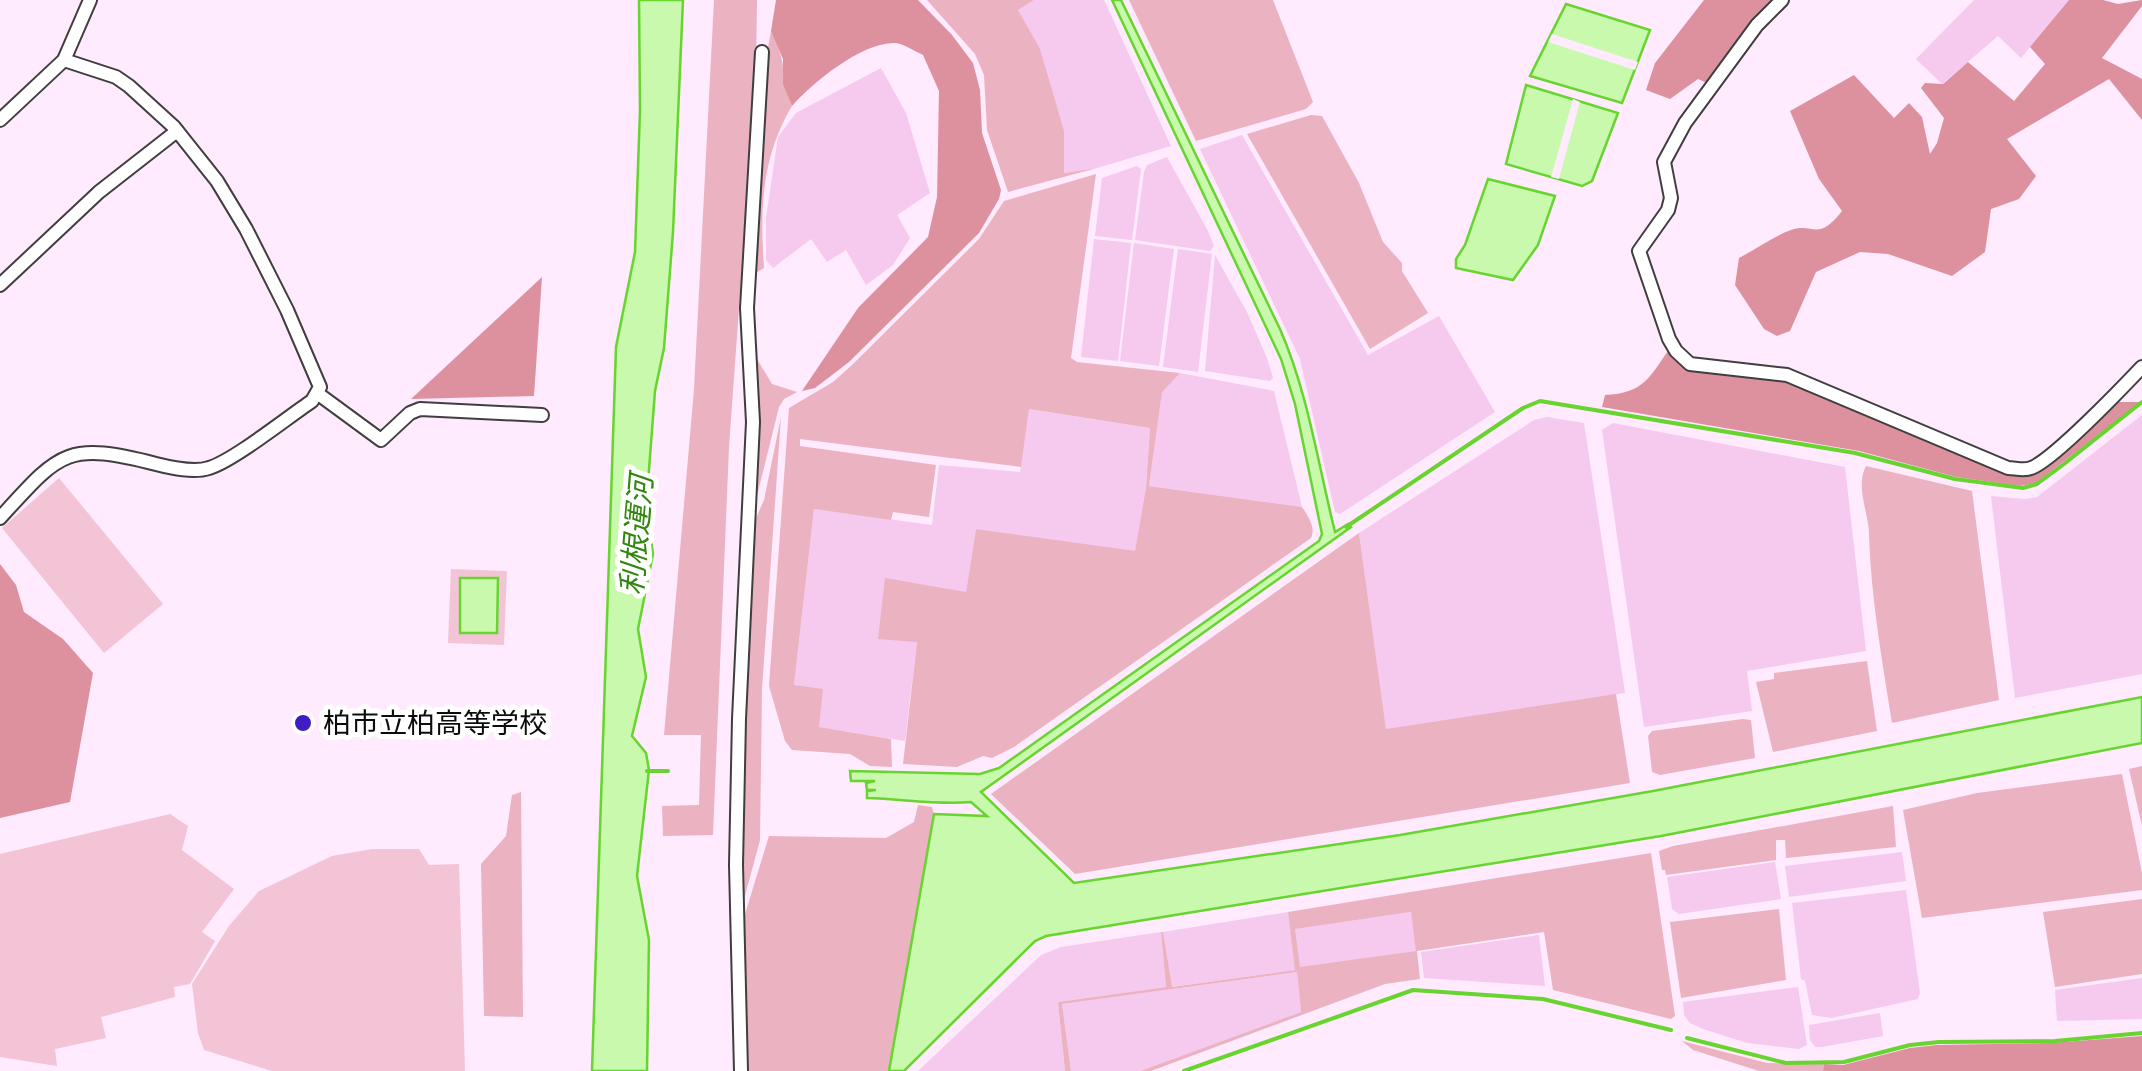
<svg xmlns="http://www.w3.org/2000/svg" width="2142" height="1071" font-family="'Times New Roman','Noto Sans JP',serif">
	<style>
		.farmland { fill: #f6c9ee }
		.green { fill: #ebb2c1; fill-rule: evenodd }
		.forest { fill: #dd919f }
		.pitch { fill: #f2c4d6 }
		.water { fill: #c8f9ac; stroke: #67d42f; stroke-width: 2.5 }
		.pier { fill: #ffeafe }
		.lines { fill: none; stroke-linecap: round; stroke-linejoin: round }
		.stream { stroke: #67d42f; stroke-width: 4 }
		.street-casing { stroke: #3f3f3f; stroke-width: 16 }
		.street { stroke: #fff; stroke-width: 12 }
		.poi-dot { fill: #401dc3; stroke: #fff; stroke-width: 4 }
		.labels { text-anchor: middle; stroke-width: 10; stroke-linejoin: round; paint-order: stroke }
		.poi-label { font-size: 28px; fill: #0c0c0c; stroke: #fff; text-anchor: start }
		.water-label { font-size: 30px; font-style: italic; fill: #33860f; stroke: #fff }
	</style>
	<rect width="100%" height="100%" fill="#ffeafe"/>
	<g class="farmland">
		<path d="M1034 0H1104L1171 146 1097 168 1064 173 1018 10Z"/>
		<path d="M1974 0H2069L2021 58 1998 36 1942 84 1916 59Z"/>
		<path d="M881 68 906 113 930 193 897 215 910 238 893 265 866 285 846 250 827 262 811 239 773 268 766 260V218L778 137 796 113Z"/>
		<path d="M1242 135 1368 355 1439 316 1495 412 1340 514 1335 512 1300 359 1200 149Z"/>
		<path d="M1167 157 1208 231 1214 246 1210 251 1135 240 1144 172 1147 165Z"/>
		<path d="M1137 166 1141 169 1132 240 1095 236 1102 178Z"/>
		<path d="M1094 239 1131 243 1118 361 1081 357Z"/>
		<path d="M1134 243 1174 249 1159 366 1120 361Z"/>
		<path d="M1178 249 1212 254 1198 372 1163 367Z"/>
		<path d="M1215 255 1247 312 1267 358 1273 378 1270 381 1205 371Z"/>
		<path d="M1180 373 1274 391 1302 507 1149 486 1162 391Z"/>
		<path d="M1029 409 1150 428 1146 486 1135 552 976 529 966 592 917 641 905 741 818 727 794 685 814 509 932 525 939 465 1020 472Z"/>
		<path d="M2142 415V674L2015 698 1991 496 2025 499 2037 497Z"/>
		<path d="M1547 417 1584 423 1625 693 1386 730 1359 533 1534 420Z"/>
		<path d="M1613 423 1845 467 1866 651 1747 671 1752 711 1644 727 1602 430Z"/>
		<path d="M1902 852 1906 881 1789 897 1785 866Z"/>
		<path d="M1775 862 1781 899 1679 914 1672 909 1667 877Z"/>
		<path d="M1906 890 1920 993 1918 999 1832 1018 1812 1015 1805 981 1801 979 1792 903Z"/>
		<path d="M1288 912 1296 970 1171 987 1163 932Z"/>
		<path d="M1411 912 1417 951 1300 968 1294 929Z"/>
		<path d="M1161 932 1166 987 1058 1002 1065 1071H918L1041 955 1061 947Z"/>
		<path d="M1539 935 1545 986 1424 978 1421 952Z"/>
		<path d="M1297 972 1301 1012 1140 1071H1071L1062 1004Z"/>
		<path d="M2142 978V1019L2057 1021 2055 990Z"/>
		<path d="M1798 987 1807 1045 1799 1049 1747 1043 1703 1029 1690 1023 1684 1015 1683 1002Z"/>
		<path d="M1880 1013 1883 1036 1822 1047H1815L1810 1040 1809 1025Z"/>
	</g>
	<g class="green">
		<path d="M714 0H757L756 72 729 447 713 835 663 836 662 806 699 805 701 735H664L694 389Z"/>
		<path d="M927 0H1034L1018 10 1040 49 1064 131V173L1097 168 1008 192 987 130 984 75 975 54Z"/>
		<path d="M1129 0H1273L1313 102 1306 109 1196 141Z"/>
		<path d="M771 31C785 54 783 81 792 106 761 158 760 210 764 268L754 274 766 58Z"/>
		<path d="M1311 115 1322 116 1359 183 1383 242 1402 263V271L1428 313 1370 349 1247 134Z"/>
		<path d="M1096 174 1071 358 1077 362 1180 373 1162 392 1149 486 1302 507C1308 516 1316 527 1311 538L1014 747 992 758 983 756 957 767 903 764 917 642 878 639 885 578 966 592 976 529 1135 551 1146 487 1150 428 1029 409 1021 467 800 439V446L936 465 929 517 893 512 891 520 814 509 794 685 823 689 819 727 891 739 892 767 870 766 850 754 792 750 785 741 769 686 789 408 833 382 852 365 979 239 1004 201Z"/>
		<path d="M757 359 772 384 797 392 784 399 779 407 753 512 758 436Z"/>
		<path d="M781 417 762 689 760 840 743 903 739 867 743 713 753 525 764 500Z"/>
		<path d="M1866 466 1972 491 1999 700 1892 723C1882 660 1871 598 1869 535 1869 513 1855 487 1866 466Z"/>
		<path d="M1359 533 1386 729 1616 694 1630 783 1075 874 991 794Z"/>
		<path d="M1867 661 1877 731 1773 752 1756 682 1774 679V673Z"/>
		<path d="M1743 719 1751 720 1755 758 1660 775 1652 772 1648 736 1652 731Z"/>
		<path d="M2142 766V826L2129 769Z"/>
		<path d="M2122 774 2142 873V890L1922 918 1903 810 1977 793Z"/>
		<path d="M521 792 523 1017 484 1016 481 864 506 836 512 795Z"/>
		<path d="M918 805 932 807 934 815 889 1071H745L742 924 769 836 886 838 914 822Z"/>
		<path d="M1893 806 1896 847 1786 858 1785 840H1776V860L1666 875 1665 870H1662L1659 851 1673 846Z"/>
		<path d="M1651 853 1675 1016 1671 1019 1553 990 1544 932 1417 951 1420 979 1385 984 1151 1071H1140L1301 1012 1297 972 1062 1004 1071 1071H1065L1058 1002 1166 987 1161 932H1163L1172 987 1295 970 1288 912ZM1411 912 1416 951 1300 967 1295 929Z"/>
		<path d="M2142 899V974L2055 987 2043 912Z"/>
		<path d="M1779 909 1786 980 1681 998 1670 922Z"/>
		<path d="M1682 1041 1767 1063 1824 1064 1823 1071H1759L1693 1050Z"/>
	</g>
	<g class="forest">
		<path d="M776 0H918L952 35 973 63 980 90 982 133 1001 190 999 199 979 233 849 362 815 388 802 391 858 308 928 237 937 197 939 91 923 55C914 51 903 43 894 43 861 43 812 83 792 106L783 84V59L771 31Z"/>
		<path d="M1704 0H1775L1709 84 1698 79 1670 99 1646 90 1655 63Z"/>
		<path d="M2069 0H2103L2118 4 2142 0V6L2102 58 2142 79V120L2109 79 2007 139 2036 176 2019 199 1991 209 1985 252 1952 276 1888 254 1860 252 1816 272 1790 331 1777 336 1764 329 1735 285 1739 258C1756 249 1774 236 1791 230 1814 222 1817 243 1842 211L1819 179 1790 111 1854 75 1894 118 1909 103 1922 117 1930 154 1937 143 1944 118 1921 88 1925 83 1943 84 1968 62 2014 101 2045 64 2030 47Z"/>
		<path d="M542 277 534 396 411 399Z"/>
		<path d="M1670 348 1675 356 1778 377 2022 474 2113 402H2141L2036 483 2020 486 1956 477 1859 451 1602 407 1605 395C1644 393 1649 378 1670 348Z"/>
		<path d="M0 564 16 585 24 612 63 639 93 673 70 802 0 818Z"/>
		<path d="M2142 1036V1071H1823L1824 1064 1843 1065 1910 1048 1937 1045 2051 1043Z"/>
	</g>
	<g class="pitch">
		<path d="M59 478 163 604 104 653 2 528Z"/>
		<path d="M451 569 507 571 504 645 448 643Z"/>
		<path d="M170 814 188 826 182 850 234 889 202 932 215 941 190 984 174 987 175 997 101 1017 106 1038 55 1049 57 1066 0 1057V854Z"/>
		<path d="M372 849H419L429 865 459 864 465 1071H272L204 1050 198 1033 192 984 229 926 259 891 332 856Z"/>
	</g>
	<g class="water">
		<path d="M639 0H683L673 232 664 348 655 391 646 509 653 554 638 629 646 677 632 736 646 753 649 770 637 876 649 940 647 1071H592L616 347 635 252 640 110Z"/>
		<path d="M1112 0H1121L1280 329C1308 393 1318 464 1335 532L1348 524 1351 527 981 792 1074 883 1400 835 1653 791 2142 697V743L1661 836 1046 936 1035 941 904 1071H889L934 814 987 816 971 802C937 805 903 799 867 798V791L876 790H867L866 783 875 781H851L850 771 980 774 999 768 1319 541 1322 534 1295 404 1281 359Z"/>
		<path d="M1566 4 1650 30 1622 103 1530 76Z"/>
		<path d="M1526 85 1618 113 1592 181 1582 186 1506 164Z"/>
		<path d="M1488 179 1555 196 1538 245 1513 280 1456 268V259L1465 245Z"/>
		<path d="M460 578H498L497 633H460Z"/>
	</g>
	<g class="pier">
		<path d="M1552 34 1638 62 1635 70 1548 42Z"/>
		<path d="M1573 99 1580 102 1559 179 1551 177Z"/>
	</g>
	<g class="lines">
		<g class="stream">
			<path d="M1346 527 1523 408 1540 401 1855 453 1955 479 2023 488 2037 484 2064 464 2142 402"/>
			<path d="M647 771H668"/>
			<path d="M1687 1038 1786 1063 1844 1062 1910 1045 1939 1042 2055 1041 2142 1033"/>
			<path d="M1184 1071 1413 990 1543 999 1671 1030"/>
		</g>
		<defs>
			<g id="street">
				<path d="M1782 0 1757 25 1685 123 1664 162 1671 198 1668 210 1639 251 1669 339 1676 351 1690 364 1787 375 2008 468C2015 468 2024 471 2031 468 2052 461 2123 387 2142 367"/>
				<path d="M0 120 64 60 90 0"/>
				<path d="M0 285 99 192 177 131"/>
				<path d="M317 393 381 440 410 413 420 409 542 415"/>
				<path d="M0 518C60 452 66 441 156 464 172 468 194 473 209 468 233 461 288 417 312 401L320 387 287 310 246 229 217 181 174 127 129 86 116 77 64 60"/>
				<path d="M741 1071 736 865 739 719 753 422 747 308 762 52"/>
			</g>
		</defs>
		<use href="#street" class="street-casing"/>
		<use href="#street" class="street"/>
	</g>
	<circle class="poi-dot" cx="303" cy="723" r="10"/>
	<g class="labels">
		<g class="poi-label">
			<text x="323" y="733">柏市立柏高等学校</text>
		</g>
		<g class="water-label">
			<text transform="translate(637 535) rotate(-85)" y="10">利根運河</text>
		</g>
	</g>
</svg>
